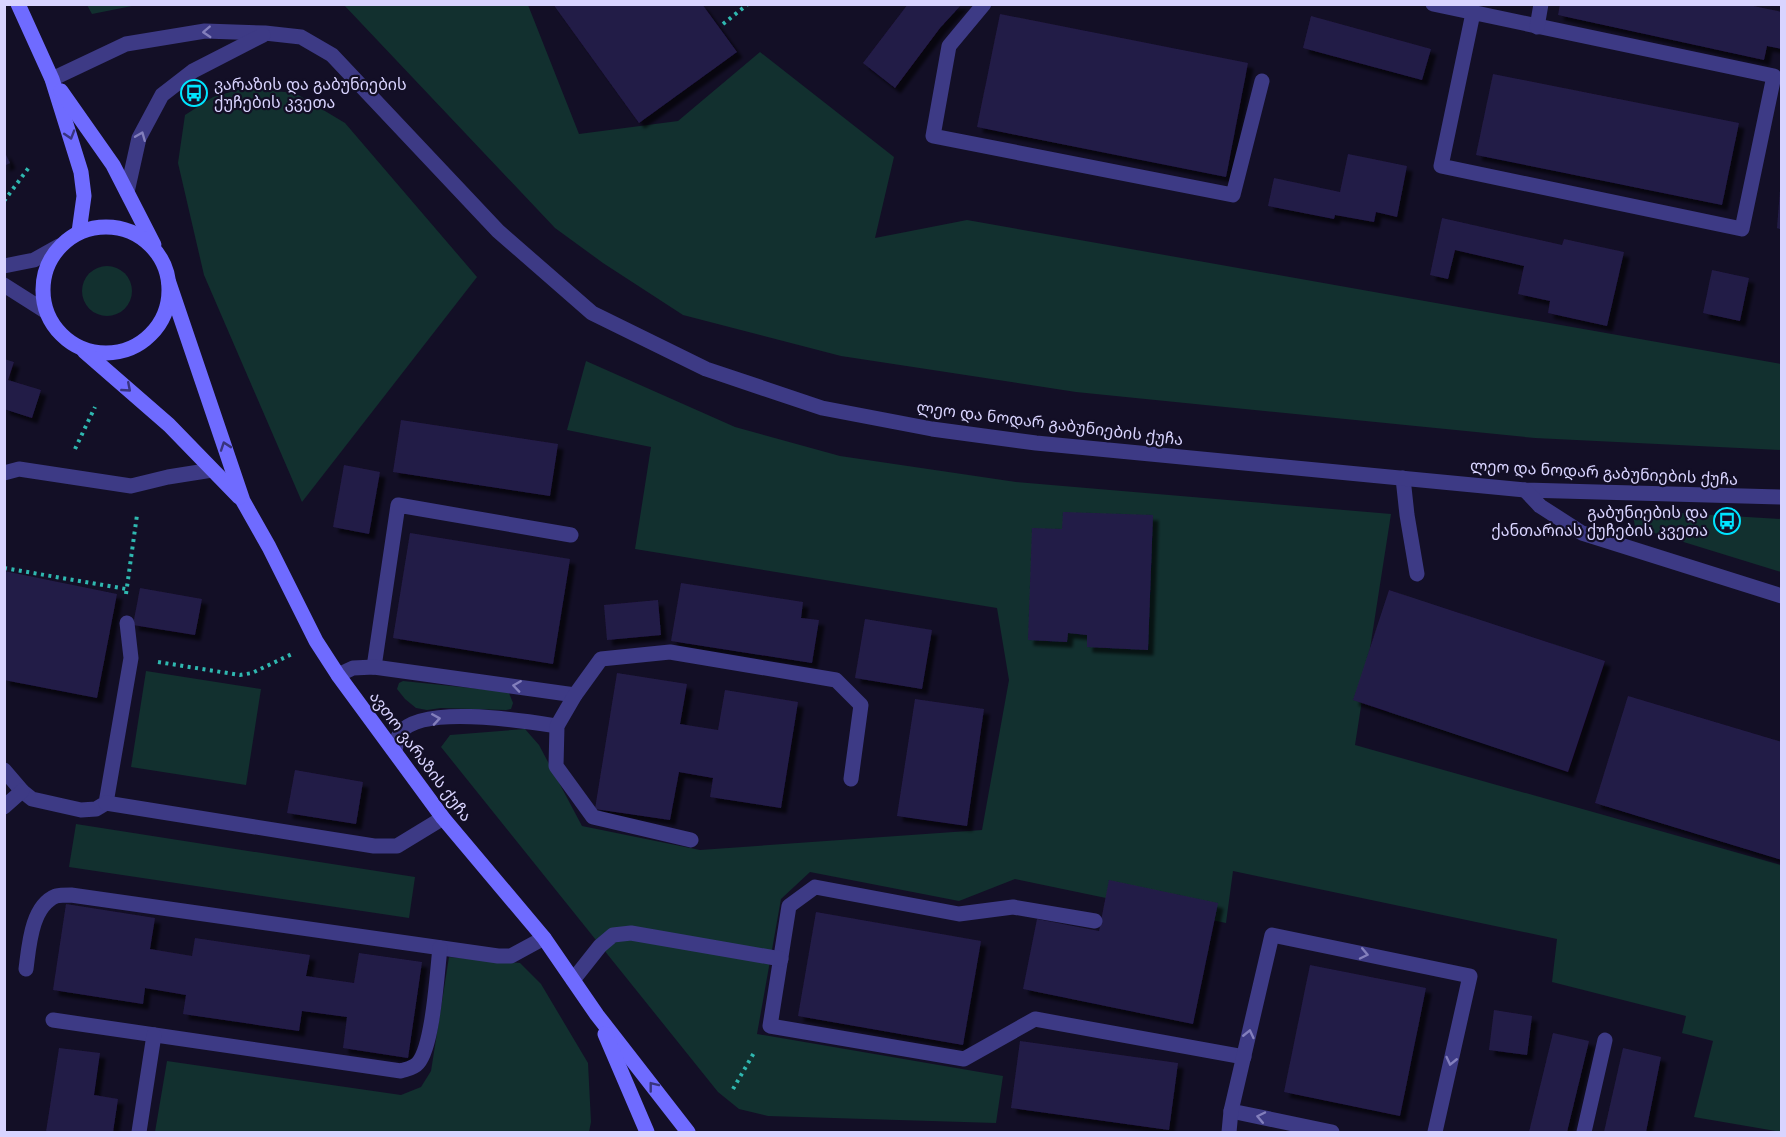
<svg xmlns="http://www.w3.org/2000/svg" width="1786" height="1137" font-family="'Open Sans','Noto Sans Georgian',sans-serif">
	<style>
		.green { fill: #12302f }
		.building { fill: #241b47; filter: url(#shadow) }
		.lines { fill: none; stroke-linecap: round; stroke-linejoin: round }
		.path { stroke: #2fb8b0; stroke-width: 4; stroke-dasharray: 3 4.5; stroke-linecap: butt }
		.lane { stroke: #3d3a85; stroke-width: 15 }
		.street { stroke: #3d3a85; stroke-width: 15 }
		.secondary { stroke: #6f6bff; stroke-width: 15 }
		.oneway { stroke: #837fbc }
		.oneway2 { stroke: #38347d }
		.labels { text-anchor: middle; stroke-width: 4.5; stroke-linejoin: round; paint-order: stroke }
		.poi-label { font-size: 16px; fill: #d9d4ff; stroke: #130f26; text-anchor: start }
		.street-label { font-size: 16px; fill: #d9d4ff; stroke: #130f26 }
	</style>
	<defs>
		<filter id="shadow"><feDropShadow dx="5.5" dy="5.5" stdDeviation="1.5" flood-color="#0009"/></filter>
	</defs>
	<rect width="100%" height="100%" fill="#130f26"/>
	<g class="green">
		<path d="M87 5H137L92 14Z"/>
		<path d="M344 5H528L579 134 678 121 760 52 894 157 875 238 967 220 1781 364V450L1535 438 1076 392 841 356 683 315 603 263 555 228Z"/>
		<path d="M245 88 295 93 345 123 477 277 302 502 204 275 178 163 185 115 213 97Z"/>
		<circle cx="107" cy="291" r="25"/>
		<path d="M586 361 735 427 840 456 1016 482 1391 514 1355 745 1781 865V1132L1694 1117 1713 1041 1682 1033 1686 1016 1552 982 1557 939 1233 871 1226 923 1015 879 959 901 810 872 781 899 757 1034 1003 1076 996 1123 768 1116 739 1109 718 1092 441 747 450 735 525 729 539 745 582 826 700 850 982 830 1009 680 997 608 635 549 651 447 567 430Z"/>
		<path d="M1632 510 1781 519V572L1635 527Z"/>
		<path d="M146 671 261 689 246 785 131 767Z"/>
		<path d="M403 681 500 691 509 693 513 703 511 709 506 710 441 708 427 710 416 708 405 699 397 689 399 683Z"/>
		<path d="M76 824 415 877 409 918 69 867Z"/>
		<path d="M449 957 520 963 541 984 588 1063 591 1122 589 1132H155L167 1061 401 1095 421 1087 431 1071Z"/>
	</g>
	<g class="building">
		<path d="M553 4H702L737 52 639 123Z"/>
		<path d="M908 4H962L940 28 895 88 863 63Z"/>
		<path d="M1560 4H1744L1782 12V49L1767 46 1764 60 1558 15Z"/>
		<path d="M1000 14 1248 63 1226 177 977 127Z"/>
		<path d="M1311 16 1431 49 1422 80 1303 48Z"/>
		<path d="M1493 74 1739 123 1722 205 1476 155Z"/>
		<path d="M4 151 10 163 4 166Z"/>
		<path d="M1348 154 1407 166 1397 217 1376 212 1374 222 1335 215 1334 219 1268 206 1274 178 1340 192Z"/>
		<path d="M1780 190H1782V230L1777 228Z"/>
		<path d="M1442 218 1562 245 1564 239 1624 252 1607 326 1548 313 1550 301 1518 294 1524 266 1455 250 1448 279 1430 275Z"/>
		<path d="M1712 270 1749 278 1740 321 1703 313Z"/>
		<path d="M4 359 14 362 8 380 41 390 32 418 4 409Z"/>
		<path d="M401 420 558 444 550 496 393 472Z"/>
		<path d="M344 465 380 472 369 534 333 527Z"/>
		<path d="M1063 512 1153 515 1148 650 1087 647V635L1068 633 1067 642 1028 640 1032 528 1062 529Z"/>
		<path d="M410 533 570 559 553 664 393 638Z"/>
		<path d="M4 571 117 594 97 698 4 680Z"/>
		<path d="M681 583 803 602 801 618 819 620 812 663 671 641Z"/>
		<path d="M140 588 202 599 195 635 133 625Z"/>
		<path d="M1389 590 1605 661 1568 772 1353 700Z"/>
		<path d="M658 600 661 635 607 640 604 605Z"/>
		<path d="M865 619 932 630 922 689 855 678Z"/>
		<path d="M617 673 687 684 680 724 718 730 725 690 798 702 781 808 710 797 713 778 679 772 670 820 595 809Z"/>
		<path d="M1628 696 1782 742V860L1595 803Z"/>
		<path d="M915 699 984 709 967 826 897 816Z"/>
		<path d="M295 770 363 782 356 824 287 813Z"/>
		<path d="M1109 880 1218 903 1193 1024 1023 989 1037 919 1099 931Z"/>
		<path d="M66 904 155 918 150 949 192 956 195 938 310 955 306 976 354 983 359 953 422 962 408 1058 343 1048 347 1017 302 1011 299 1031 183 1014 186 995 145 988 143 1004 53 990Z"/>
		<path d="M816 912 981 941 963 1045 798 1016Z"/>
		<path d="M1310 965 1426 988 1400 1116 1284 1092Z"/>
		<path d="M1494 1010 1532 1016 1527 1055 1489 1050Z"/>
		<path d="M1553 1033 1589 1041 1567 1132H1529Z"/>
		<path d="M1020 1041 1178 1063 1169 1130 1011 1108Z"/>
		<path d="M59 1048 100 1053 94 1095 118 1099 113 1132H46Z"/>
		<path d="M1623 1048 1661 1057 1646 1132H1604Z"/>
	</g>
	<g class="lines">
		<g class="path">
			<path d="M723 24 748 4"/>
			<path d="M4 201 30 166"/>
			<path d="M75 449 95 407"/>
			<path d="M4 568 126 589"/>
			<path d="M126 594 137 515"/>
			<path d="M158 662 240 675 252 673 292 654"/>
			<path d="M733 1089 755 1051"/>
		</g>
		<g class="lane">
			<path d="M984 4 949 46 933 136 1233 195 1262 81"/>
			<path d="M1433 4 1774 76 1742 229 1441 166 1473 13"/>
			<path d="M1537 27 1541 4"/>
			<path d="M4 473 19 469 131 486 168 477 212 470"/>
			<path d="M1403 478 1407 515 1417 574"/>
			<path d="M374 667 398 505 571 535"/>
			<path d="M338 675 353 668 374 667 575 695"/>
			<path d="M395 751C396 746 397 737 400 733 422 704 524 721 557 726"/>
			<path d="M4 770 22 791 32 799 81 810 96 809 106 803 131 658 127 623"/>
			<path d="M106 803 374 846H397L443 818"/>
			<path d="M4 807 22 791"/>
			<path d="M691 840 593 817 556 766 557 726 575 695 601 659 670 652 836 680 861 705 851 779"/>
			<path d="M1095 921 1013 907 959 914 815 887 789 906 770 1026 964 1059 1035 1019 1244 1057"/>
			<path d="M26 969C29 947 31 906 56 896 60 895 66 895 71 895L498 956H511L544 938"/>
			<path d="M573 980 600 946 613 935 631 933 781 959"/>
			<path d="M53 1020 401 1071C407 1069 414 1068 418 1063 433 1046 437 973 440 948"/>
			<path d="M1231 1111 1332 1132"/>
			<path d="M139 1132 154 1035"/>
			<path d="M1229 1132 1231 1111 1272 935 1470 976 1435 1132"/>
			<path d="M1584 1132 1605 1040"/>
		</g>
		<g class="street">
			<path d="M52 79 126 44 205 31 265 33 301 37 332 55 498 231 592 313 706 369 822 408 932 429 1036 443 1525 490 1782 497"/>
			<path d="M127 192 139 138 162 95 193 71 263 35"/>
			<path d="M4 266 34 260 59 246"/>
			<path d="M4 285 45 311"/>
			<path d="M1525 490 1540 506 1582 533 1782 596"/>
		</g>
		<g class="secondary">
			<path d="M18 4 52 79 81 172 84 196 79 232"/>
			<path d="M61 91 113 165 154 245"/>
			<circle cx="106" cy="290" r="63"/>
			<path d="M169 283 243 501 269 547 316 641 338 675 443 818 544 938 597 1015 688 1132"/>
			<path d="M84 351 169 425 239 497"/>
			<path d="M605 1034 647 1132"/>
		</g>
	</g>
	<defs><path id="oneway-chevron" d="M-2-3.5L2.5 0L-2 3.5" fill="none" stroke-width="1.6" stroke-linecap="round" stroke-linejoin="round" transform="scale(1.5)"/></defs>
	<g class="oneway">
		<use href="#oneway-chevron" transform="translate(207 32) rotate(177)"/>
		<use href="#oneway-chevron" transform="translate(141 136) rotate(-68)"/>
		<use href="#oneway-chevron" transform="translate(517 686) rotate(-172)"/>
		<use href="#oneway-chevron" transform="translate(436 719) rotate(-9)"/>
		<use href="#oneway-chevron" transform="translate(1364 954) rotate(12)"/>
		<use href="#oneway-chevron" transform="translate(1249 1034) rotate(-77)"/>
		<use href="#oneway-chevron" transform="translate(1451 1061) rotate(103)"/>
		<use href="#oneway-chevron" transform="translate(1261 1117) rotate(-168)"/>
	</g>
	<g class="oneway2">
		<use href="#oneway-chevron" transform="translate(70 135) rotate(73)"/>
		<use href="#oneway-chevron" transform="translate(127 388) rotate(41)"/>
		<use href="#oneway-chevron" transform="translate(225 446) rotate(-109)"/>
		<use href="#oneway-chevron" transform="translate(653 1086) rotate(-128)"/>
	</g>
	<defs>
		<symbol id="bus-ring" viewBox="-11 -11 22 22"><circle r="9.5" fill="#130f26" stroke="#00e5ff" stroke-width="1.5"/><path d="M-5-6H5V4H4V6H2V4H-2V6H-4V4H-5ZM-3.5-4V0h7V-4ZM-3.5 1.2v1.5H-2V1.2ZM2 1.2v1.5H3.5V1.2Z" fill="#00e5ff"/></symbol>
	</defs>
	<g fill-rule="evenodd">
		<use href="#bus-ring" x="179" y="78" width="30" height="30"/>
		<use href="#bus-ring" x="1712" y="506" width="30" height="30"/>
	</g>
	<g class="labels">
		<g class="poi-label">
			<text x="214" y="90">ვარაზის და გაბუნიების<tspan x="214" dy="18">ქუჩების კვეთა</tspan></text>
			<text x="1708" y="518" text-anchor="end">გაბუნიების და<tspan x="1708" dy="18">ქანთარიას ქუჩების კვეთა</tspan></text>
		</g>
		<g class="street-label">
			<text transform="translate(1050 423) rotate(7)" y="6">ლეო და ნოდარ გაბუნიების ქუჩა</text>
			<text transform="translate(1604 472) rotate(3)" y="6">ლეო და ნოდარ გაბუნიების ქუჩა</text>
			<text transform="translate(421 756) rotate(53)" y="6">ავთო ვარაზის ქუჩა</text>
		</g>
	</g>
	<rect width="1786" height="1137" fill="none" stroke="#d9d4ff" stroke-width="12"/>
</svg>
